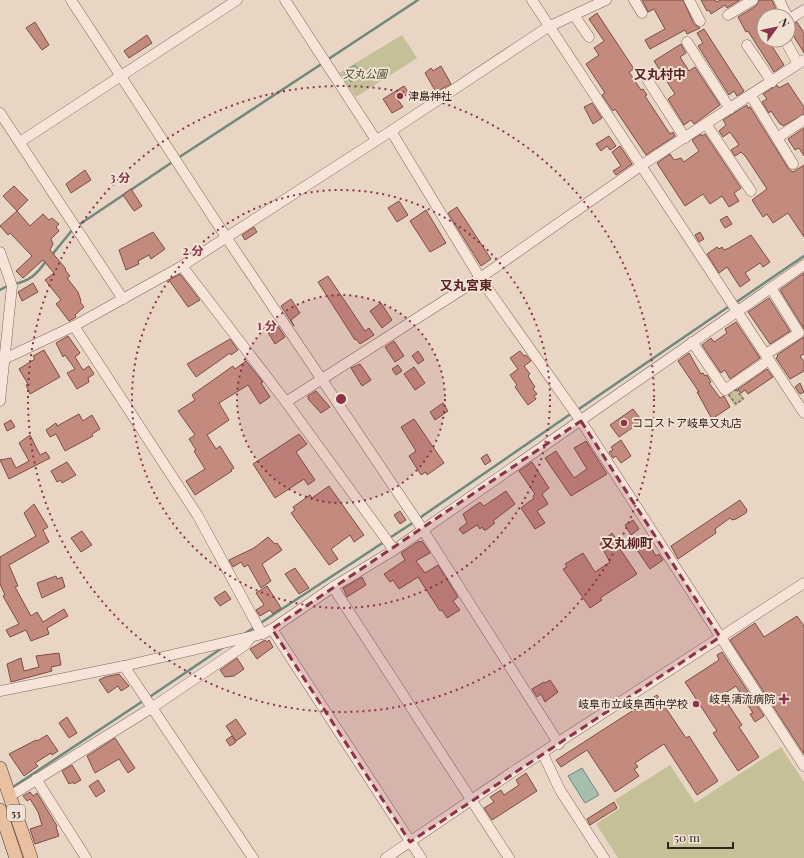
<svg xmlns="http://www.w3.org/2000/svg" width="804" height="858" font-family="'Playfair Display','Noto Sans JP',serif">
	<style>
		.green { fill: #c6c099 }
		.water { fill: #a6bdb0; stroke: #6e8a7c }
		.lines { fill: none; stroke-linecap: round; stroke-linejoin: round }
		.stream { stroke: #6e8a7c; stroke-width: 2.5 }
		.building { fill: #c38a7e; stroke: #7e4e45 }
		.minor-casing { stroke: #82675d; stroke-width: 11 }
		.major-casing { stroke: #503730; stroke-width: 14 }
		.path { stroke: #82675d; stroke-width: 1.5; stroke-dasharray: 3 2; stroke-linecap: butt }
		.minor { stroke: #f5e4d7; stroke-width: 10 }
		.major { stroke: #e9c0a0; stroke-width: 13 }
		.marked { fill: #8b3349; fill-opacity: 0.2; stroke: #8b3349; stroke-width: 3; stroke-dasharray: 8 5; stroke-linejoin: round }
		.ring { fill: none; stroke: #8b3349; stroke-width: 2; stroke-dasharray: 2 4 }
		.poi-dot { fill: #8b3349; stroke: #f1e1d3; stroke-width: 1.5 }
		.labels { text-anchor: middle; stroke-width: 4; stroke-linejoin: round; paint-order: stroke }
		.shield { fill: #f1e1d3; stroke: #6c5d55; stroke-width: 1 }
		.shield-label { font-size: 10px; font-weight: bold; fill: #33241f }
		.park-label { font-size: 11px; font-style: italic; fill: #4e4e28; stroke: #f1e1d3 }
		.poi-label { font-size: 11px; fill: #33241f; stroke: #f1e1d3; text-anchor: start }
		.quarter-label { font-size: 13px; font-weight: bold; fill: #5c2325; stroke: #f1e1d3 }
		.centre { fill: #8b3349; stroke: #f1e1d3; stroke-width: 2 }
		.ring-label { font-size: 12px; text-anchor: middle; font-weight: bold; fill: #8b3349; stroke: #f1e1d3; stroke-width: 4; stroke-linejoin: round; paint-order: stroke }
	</style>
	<rect width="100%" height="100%" fill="#e9d5c4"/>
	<g class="green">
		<path d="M402 35 417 58 356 97 339 73Z"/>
		<path d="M737 387 745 399 735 406 726 393Z"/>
		<path d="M781 747 804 782V858H618L596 824 620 808 615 800 670 765 695 803Z"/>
	</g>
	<g class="water">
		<path d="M355 65 362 74 351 82 344 72Z"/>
		<path d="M582 768 599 795 585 803 568 776Z"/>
	</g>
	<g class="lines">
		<g class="stream">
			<path d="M327 60 418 0"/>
			<path d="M178 158 323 63"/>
			<path d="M77 226 174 161"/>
			<path d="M51 256 73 229"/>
			<path d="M14 284C30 281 37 274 46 261"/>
			<path d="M0 290 9 285"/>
			<path d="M735 303 804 256"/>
			<path d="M576 411 731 305"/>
			<path d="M418 519 572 413"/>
			<path d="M388 539 414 522"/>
			<path d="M259 624 384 542"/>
			<path d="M244 634 255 627"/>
			<path d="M148 698 225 646"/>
			<path d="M13 787 143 701"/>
		</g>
	</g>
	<g class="building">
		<path d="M642 0H683L694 24 700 28 687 34 685 30 650 49 645 40 665 29 654 9 648 12Z"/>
		<path d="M701 0H715L716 2 721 0H740L727 8 725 5 711 14 709 10 707 11Z"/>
		<path d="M759 0H772L779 16H764V40H768L784 65 774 72 748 31 746 32 738 17 756 6Z"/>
		<path d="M597 13 634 69 629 72 641 90 643 89 647 95 645 96 670 134 673 132 675 136 646 155 615 109 613 111 602 95 605 93 586 64 599 55 594 48 604 41 589 19Z"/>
		<path d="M35 22 49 45 42 50 26 28Z"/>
		<path d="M797 22 804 33V53L788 27Z"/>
		<path d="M704 29 744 91 737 96 734 91 729 95 698 46 703 43 697 33Z"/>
		<path d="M147 35 152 43 129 58 124 51Z"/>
		<path d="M681 44 686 53 680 57 689 71 695 67 720 105 694 124 691 120 684 125 668 99 675 94 654 61Z"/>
		<path d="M441 66 451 84 436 92 425 73 431 68 433 71Z"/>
		<path d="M788 83 804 107V114L783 126 781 124H780L771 111 769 113 762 102 767 99 763 94 777 85 779 88Z"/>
		<path d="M404 86 409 93 398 100 403 107 392 113 383 99Z"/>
		<path d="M592 103 602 118 593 124 584 107Z"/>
		<path d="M747 105 748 108 750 107 788 168 793 172 804 165V237L788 213 773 223 767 214 763 217 752 200 767 189 746 157 741 152 735 156 731 150 739 145 730 132 723 137 719 131 726 125 723 120Z"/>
		<path d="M804 128V156L799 148 795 150 788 139Z"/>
		<path d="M701 134 702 136 705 134 741 188 734 193 739 201 729 207 722 196 710 204 703 194 685 206 657 163 670 154 674 160 681 158 684 162 699 151 692 140Z"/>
		<path d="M609 136 616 146 610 150 607 146 601 151 596 144Z"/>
		<path d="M620 146 632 164 616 175 613 171 621 166 612 152Z"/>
		<path d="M85 170 91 180 71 193 66 184Z"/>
		<path d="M14 186 28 200 17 211 3 196Z"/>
		<path d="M131 189 142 206 134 211 123 195Z"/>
		<path d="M399 201 408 215 397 222 388 208Z"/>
		<path d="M457 207 491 259 481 266 448 213Z"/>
		<path d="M426 210 446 243 430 252 410 221Z"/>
		<path d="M17 211 30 226 43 214 49 220 52 218 59 224 56 227 59 231 51 239 53 244 50 250 66 269 65 270 70 276 67 278 78 292 81 301 80 302 84 307 75 315 76 317 71 320 69 321 56 304 61 300 45 280 54 273 43 260 23 278 16 271 32 256 10 233 8 235 0 226Z"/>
		<path d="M727 216 732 224 725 228 720 220Z"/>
		<path d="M254 227 257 232 245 240 242 235Z"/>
		<path d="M153 232 165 249 151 259 149 255 138 261 139 264 126 270 119 250Z"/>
		<path d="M700 232 704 239 699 242 695 235Z"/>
		<path d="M751 235 770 262 763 267 760 263 745 273 750 280 740 287 727 267 719 273 707 254 717 247 719 249 722 247 724 250 729 248Z"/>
		<path d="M804 273V329L780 290Z"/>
		<path d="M180 274 200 300 188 307 169 280Z"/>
		<path d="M328 276 365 331 369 328 374 335 360 344 356 339 355 340 318 282Z"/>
		<path d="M33 283 38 292 22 301 18 292Z"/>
		<path d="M769 298 790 331 770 344 748 312Z"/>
		<path d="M291 299 300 313 291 320 294 326 281 306Z"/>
		<path d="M381 303 392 320 382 328 370 311Z"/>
		<path d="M274 320 285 337 275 344 264 326Z"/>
		<path d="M736 322 760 358 730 379 725 370 721 373 702 345 711 338 714 342 727 333 725 329Z"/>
		<path d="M68 336 80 353 75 357 83 370 89 366 94 374 88 378 89 382 77 389 67 373 75 369 65 355 63 357 56 343Z"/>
		<path d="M804 337V354L800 356 804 362V371L790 379 776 358 778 356 777 355Z"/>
		<path d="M230 339 238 350 231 355 230 353 196 377 187 364Z"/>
		<path d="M394 341 404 356 395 362 385 347Z"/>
		<path d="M44 350 60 377 30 394 26 385 28 384 19 369 35 359 33 356Z"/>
		<path d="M418 351 424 360 418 364 412 356Z"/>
		<path d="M520 351 524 356 526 355 531 361 524 366 530 374 528 376 535 387 533 389 537 394 534 396 536 399 528 405 515 387 517 385 510 375 518 369 510 358Z"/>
		<path d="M689 353 701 374 703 373 705 376 707 375 711 382 709 383 720 398 724 396 730 407 712 419 697 392H699L678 361Z"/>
		<path d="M246 361 263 382 261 383 270 397 260 404 248 385 219 403 229 420 207 435 216 449 220 446 234 468 231 470 232 471 195 495 186 481 205 469 194 451 196 450 189 439 195 435 178 411 195 400 192 395 233 366 235 369Z"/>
		<path d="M360 364 371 380 362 386 351 368Z"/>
		<path d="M398 365 402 371 396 375 392 369Z"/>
		<path d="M414 367 425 383 415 390 404 374Z"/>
		<path d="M767 369 773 377 748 394 745 390 741 393 738 389Z"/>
		<path d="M800 383 804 392 800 394 795 387Z"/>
		<path d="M316 391 330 407 321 413 308 399V396Z"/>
		<path d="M443 403 448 411 435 420 430 412Z"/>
		<path d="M633 409 642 421 619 437 610 425Z"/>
		<path d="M79 414 83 421 92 415 100 429 92 434 93 436 65 451 56 434 50 437 46 430 56 423 57 426Z"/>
		<path d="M414 419 444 463 427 475 426 472 421 475 409 456 416 451 401 427Z"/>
		<path d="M11 420 15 427 7 431 4 424Z"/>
		<path d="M299 434 307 444 296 452 315 480 308 485 304 479 275 498 253 464Z"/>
		<path d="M30 435 40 455 46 452 50 458 9 479 0 460 11 458 16 468 29 461 19 443Z"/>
		<path d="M621 440 631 456 621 463 616 456 613 458 609 452 613 450 611 447Z"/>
		<path d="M586 441 607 474 571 496 545 458 556 451 574 478 587 469 574 448Z"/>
		<path d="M487 454 491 461 485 465 481 458Z"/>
		<path d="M67 462 76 475 62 483 61 480 57 482 51 471Z"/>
		<path d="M532 462 549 488 542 494 548 504 537 511 545 523 535 529 521 508 534 498 533 496 535 494 519 471Z"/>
		<path d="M329 486 364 535 354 542 350 535 331 549 338 559 329 565 291 513 295 510 293 507 310 495 312 498Z"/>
		<path d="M506 491 515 504 493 521 495 523 486 530H484L482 527 480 529 477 525 463 534 459 529 467 523 463 514 480 502 484 506Z"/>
		<path d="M740 500 747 510 746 513 736 519 732 520 730 518 715 529 716 533 678 559 671 546Z"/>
		<path d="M34 504 48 527 43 530 49 542 9 565 18 586 15 587 31 616 37 612 43 622 64 609 68 616 47 628 49 634 31 641 26 630 10 637 6 630 19 624 3 596 5 595 0 584V557L36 536 24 513Z"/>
		<path d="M400 511 406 520 400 524 394 515Z"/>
		<path d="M633 520 639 529 631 535 625 525Z"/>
		<path d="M82 531 92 545 81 552 71 538Z"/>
		<path d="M612 533 618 542V546L637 574 600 598 602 600 590 608 563 569 567 567 565 564 583 553 595 572 610 562 600 544Z"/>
		<path d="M268 537 275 544 277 543 282 550 262 564 271 581 261 588 248 565 244 567 241 562 233 567 229 560 254 548Z"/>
		<path d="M419 541 420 542 422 541 430 553 416 561 425 573 438 565 458 597 453 601 460 610 447 618 442 610 440 611 418 577 399 589 393 580 390 582 384 574 405 560 401 553Z"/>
		<path d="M648 543 656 556 659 554 663 560 650 569 637 550Z"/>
		<path d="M295 568 309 588 299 594 285 574Z"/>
		<path d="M56 576 57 579 62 577 65 587 42 598 37 583Z"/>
		<path d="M362 577 366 585 347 597 343 588Z"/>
		<path d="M267 586 281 608 273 614 270 610 260 616 256 610 264 605 256 593Z"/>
		<path d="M225 591 231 599 220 606 214 598Z"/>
		<path d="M797 616 804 626V754L730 640 755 623 764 637Z"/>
		<path d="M265 640 267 642 269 640 273 647 257 659 250 649Z"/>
		<path d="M722 652 764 716 755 722 750 714 753 713 736 686 722 695 742 725 739 727 759 757 738 771 713 733 717 731 685 682 719 660 717 655Z"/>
		<path d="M59 653 61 665 51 667 52 671 11 682 7 664 21 658 24 671 39 667 36 656Z"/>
		<path d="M237 658 244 669 234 676 225 677 220 670Z"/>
		<path d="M119 674 129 686 121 691 118 686 108 693 99 680 105 677Z"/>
		<path d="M550 680 558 692 545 702 541 694 537 697 532 689 544 682 545 683Z"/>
		<path d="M657 695 686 738 689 736 718 781 697 795 664 744 635 763 638 767 634 769 639 776 615 792 587 750 561 767 556 760Z"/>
		<path d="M67 717 77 733 69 738 59 723Z"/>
		<path d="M236 719 246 734 236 741 226 726Z"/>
		<path d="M47 735 58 751 52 755 51 753 35 763 38 766 24 776 9 754 36 740 37 741Z"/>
		<path d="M232 736 236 742 230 746 226 740Z"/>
		<path d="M115 738 135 768 128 773 119 759 95 773 87 756Z"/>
		<path d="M72 765 81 780 74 784 73 782 69 784 62 771Z"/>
		<path d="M526 773 537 791 492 820 484 808 494 802 490 797 501 790 504 795 519 785 516 780Z"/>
		<path d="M98 780 105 791 96 797 89 786Z"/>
		<path d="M30 792 33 796 37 793 57 826 56 827 59 836 35 844 30 829 42 825 38 812 30 799 27 801 23 796Z"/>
		<path d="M614 802 617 808 590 825 587 819Z"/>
	</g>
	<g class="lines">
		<defs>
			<g id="minor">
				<path d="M71 0 226 237 423 530 559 744"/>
				<path d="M285 0 376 140"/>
				<path d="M532 0 804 413"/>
				<path d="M634 0 642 13"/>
				<path d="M689 0 700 21"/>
				<path d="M779 0 787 16"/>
				<path d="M574 15 589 37"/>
				<path d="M728 15 753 0"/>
				<path d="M788 20 804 10"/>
				<path d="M785 40 798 64"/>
				<path d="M687 42 730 109"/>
				<path d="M747 45 772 82"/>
				<path d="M643 73 685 138"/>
				<path d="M751 96 793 164"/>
				<path d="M0 113 123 299"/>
				<path d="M706 124 751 191"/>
				<path d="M391 131 480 278 581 421 804 766"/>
				<path d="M777 138 804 120"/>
				<path d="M20 142 237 0"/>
				<path d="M0 252 12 286 0 401"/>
				<path d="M182 266 286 402 394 550"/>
				<path d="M74 326 198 516 262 634"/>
				<path d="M692 342 725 390 769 360"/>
				<path d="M766 354 799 333 771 288"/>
				<path d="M0 361 74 326 182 266 391 131 548 27 606 0"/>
				<path d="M286 402 480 278 642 165 804 60"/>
				<path d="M333 587 509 858"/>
				<path d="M272 629 421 858"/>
				<path d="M124 666 253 858"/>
				<path d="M0 691 124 666 262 634 272 629 333 587 394 550 804 265"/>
				<path d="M543 754 560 790 604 858"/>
				<path d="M36 779 86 858"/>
				<path d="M10 796 153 707 245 645 250 638"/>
				<path d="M386 858 514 771 804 583"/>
			</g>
			<g id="major">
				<path d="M0 768 31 858"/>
				<path d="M0 810 16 858"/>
			</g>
		</defs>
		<use href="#minor" class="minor-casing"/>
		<use href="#major" class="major-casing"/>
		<path class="path" d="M736 389 743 399 736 404 728 394Z"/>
		<use href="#minor" class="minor"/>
		<use href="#major" class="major"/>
	</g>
	<path class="marked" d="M581 421 720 637 410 842 272 629Z"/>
	<circle cx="341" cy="399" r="104" fill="#8b3349" fill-opacity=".12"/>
	<g class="ring">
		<circle cx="341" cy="399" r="104"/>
		<circle cx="341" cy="399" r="209"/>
		<circle cx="341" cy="399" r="313"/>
	</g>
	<g class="poi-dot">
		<circle cx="400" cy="96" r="4"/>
		<circle cx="624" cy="423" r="4"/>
		<path d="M782 693h4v4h4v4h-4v4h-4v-4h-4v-4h4z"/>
		<circle cx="696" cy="704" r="4"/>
	</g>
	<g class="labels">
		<rect class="shield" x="7" y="805" width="18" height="16" rx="3"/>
		<g class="shield-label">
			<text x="16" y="817">53</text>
		</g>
		<g class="park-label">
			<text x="365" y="78">又丸公園</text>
		</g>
		<g class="poi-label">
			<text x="408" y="100">津島神社</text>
			<text x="632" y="427">ココストア岐阜又丸店</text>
			<text x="775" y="703" text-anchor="end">岐阜清流病院</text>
			<text x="688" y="708" text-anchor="end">岐阜市立岐阜西中学校</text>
		</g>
		<g class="quarter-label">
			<text x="660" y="79">又丸村中</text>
			<text x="466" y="290">又丸宮東</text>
			<text x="627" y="548">又丸柳町</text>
		</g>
	</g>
	<circle cx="341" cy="399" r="6" class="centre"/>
	<g class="ring-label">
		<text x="120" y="182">3 分</text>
		<text x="193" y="255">2 分</text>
		<text x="267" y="330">1 分</text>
	</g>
	<g transform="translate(776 28) rotate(57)"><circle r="19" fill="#f1e1d3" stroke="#a5958b"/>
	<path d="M0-3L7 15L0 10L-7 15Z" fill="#8b3349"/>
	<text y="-6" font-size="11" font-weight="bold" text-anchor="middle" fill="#33241f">N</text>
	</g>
	<path d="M668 842v6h65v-6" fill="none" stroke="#33241f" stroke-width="2"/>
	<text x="674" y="842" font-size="12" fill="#33241f" stroke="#f1e1d3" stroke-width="3" paint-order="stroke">50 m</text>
</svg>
